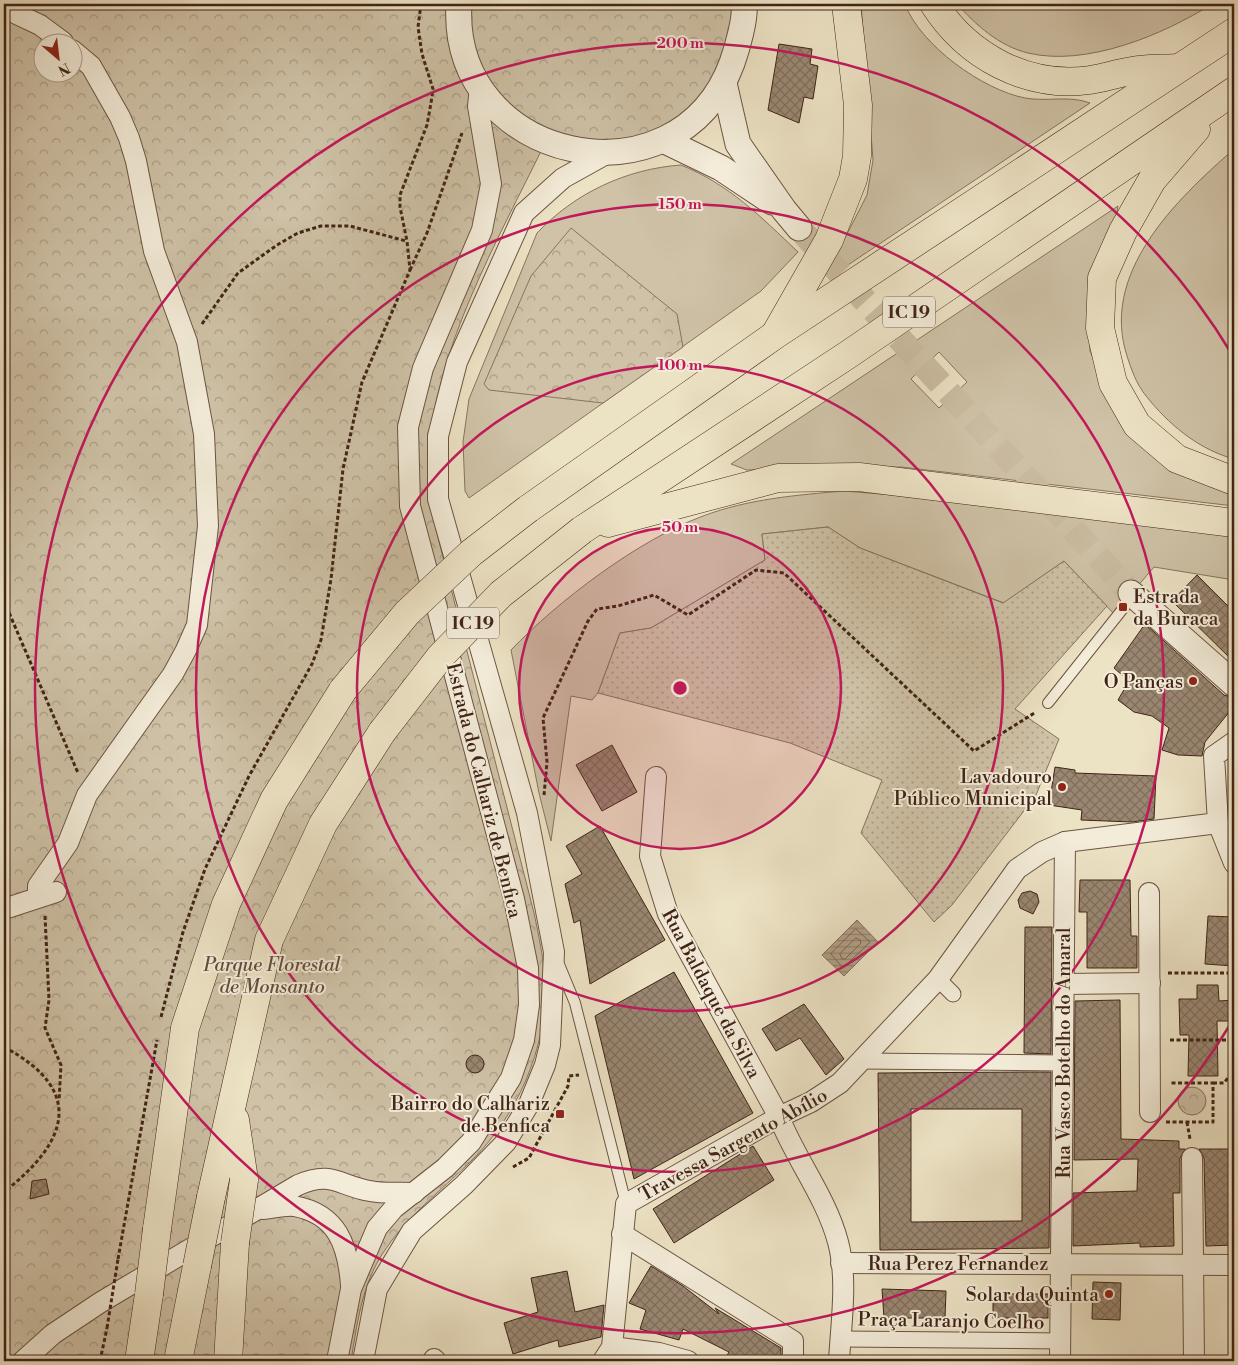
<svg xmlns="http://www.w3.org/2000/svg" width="1238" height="1365" font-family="'Libre Bodoni',serif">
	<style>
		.grass { fill: #cfc2a7; stroke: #88735f; fill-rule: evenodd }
		.forest { fill: url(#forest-crowns); stroke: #88735f; fill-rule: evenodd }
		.garden { fill: url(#garden-dots); stroke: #88735f }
		.water { fill: url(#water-rules); stroke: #856f5b }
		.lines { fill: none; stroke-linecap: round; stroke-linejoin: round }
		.shore { stroke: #7a6250; stroke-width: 1 }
		.building { fill: url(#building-cross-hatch); stroke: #412417; fill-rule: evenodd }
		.tertiary-tunnel { stroke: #cabca1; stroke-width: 25; stroke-dasharray: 25 12; stroke-linecap: butt }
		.service-casing { stroke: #6c5442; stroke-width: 12 }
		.pedestrian-casing { stroke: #6c5442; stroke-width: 17 }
		.minor-casing { stroke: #6c5442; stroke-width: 22 }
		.tertiary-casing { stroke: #6c5442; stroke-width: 27 }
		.trunk-casing { stroke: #412417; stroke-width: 29 }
		.path { stroke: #412417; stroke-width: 3; stroke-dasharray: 4 2.5; stroke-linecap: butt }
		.service { stroke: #f3ecd9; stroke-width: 10 }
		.pedestrian { stroke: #f3ecd9; stroke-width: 15 }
		.minor { stroke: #f3ecd9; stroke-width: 20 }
		.tertiary { stroke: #f3ecd9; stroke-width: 25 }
		.trunk { stroke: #ece2c4; stroke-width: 28 }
		.trunk-bridge-casing { stroke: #412417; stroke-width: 29; stroke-linecap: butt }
		.path-bridge { stroke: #412417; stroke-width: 3; stroke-dasharray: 4 2.5; stroke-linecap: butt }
		.trunk-bridge { stroke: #ece2c4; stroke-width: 28 }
		.ring { fill: none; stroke: #c2185b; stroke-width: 2.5 }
		.poi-dot { fill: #8f2418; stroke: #f3ecd9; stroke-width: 2 }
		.labels { text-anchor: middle; stroke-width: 4; stroke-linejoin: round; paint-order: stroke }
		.shield { fill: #f3ecd9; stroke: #766051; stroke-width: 1 }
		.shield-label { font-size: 18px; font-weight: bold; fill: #412417 }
		.poi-label { font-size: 19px; fill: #412417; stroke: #f3ecd9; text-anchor: end }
		.street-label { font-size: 19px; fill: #412417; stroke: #f3ecd9 }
		.park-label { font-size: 19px; font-style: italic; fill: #644c3b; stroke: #f3ecd9 }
		.centre { fill: #c2185b; stroke: #f3ecd9; stroke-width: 2.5 }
		.ring-label { font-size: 15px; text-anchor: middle; font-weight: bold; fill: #c2185b; stroke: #f3ecd9; stroke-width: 4; stroke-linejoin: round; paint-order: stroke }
	</style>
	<defs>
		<pattern id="forest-crowns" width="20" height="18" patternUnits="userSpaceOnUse" patternTransform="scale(1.25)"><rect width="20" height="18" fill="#cfc2a7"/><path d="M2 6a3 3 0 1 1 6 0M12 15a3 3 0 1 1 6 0" fill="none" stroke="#aa9d87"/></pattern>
		<pattern id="garden-dots" width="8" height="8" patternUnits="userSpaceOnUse" patternTransform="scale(1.25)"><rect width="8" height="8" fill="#cfc2a7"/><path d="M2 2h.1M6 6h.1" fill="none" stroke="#aa9d87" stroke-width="1.8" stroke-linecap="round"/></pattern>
		<pattern id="water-rules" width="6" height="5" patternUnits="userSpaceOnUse" patternTransform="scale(1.25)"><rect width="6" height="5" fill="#b2a189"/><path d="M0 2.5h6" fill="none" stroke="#92836f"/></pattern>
		<pattern id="building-cross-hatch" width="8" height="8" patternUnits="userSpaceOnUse" patternTransform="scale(1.25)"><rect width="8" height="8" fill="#9a8771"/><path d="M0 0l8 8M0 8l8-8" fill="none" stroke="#7f6e5c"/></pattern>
	</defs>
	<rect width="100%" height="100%" fill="#ece2c4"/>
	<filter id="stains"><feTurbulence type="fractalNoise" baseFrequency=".004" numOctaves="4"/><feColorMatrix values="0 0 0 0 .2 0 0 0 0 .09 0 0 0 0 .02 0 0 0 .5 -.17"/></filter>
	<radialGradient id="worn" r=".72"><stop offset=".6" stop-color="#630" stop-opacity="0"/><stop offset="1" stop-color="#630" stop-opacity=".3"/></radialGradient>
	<g class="grass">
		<path d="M861 4H905C920 45 983 90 1025 98 1047 102 1069 95 1090 103L833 275H826L867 195 873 160Z"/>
		<path d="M957 4H1212C1163 35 1086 67 1028 53 999 46 976 25 957 4Z"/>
		<path d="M1234 149V459C1201 450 1173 428 1151 402 1138 387 1134 377 1128 359 1098 274 1176 200 1234 149Z"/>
		<path d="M681 165C730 185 760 216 798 252L761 291 469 498 465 491 463 442 469 399 537 233C575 193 626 169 681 165Z"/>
		<path d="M1118 206 1116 219 1089 312 1090 351 1113 403 1234 493V506L901 467 747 470 731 464ZM939 352 967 382 939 408 911 379Z"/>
		<path d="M844 491 893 495 1234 536V580L1154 567 1114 614 1064 561 1004 603 860 548 828 527 762 534 765 560 651 628 620 633 598 693 592 700 571 696 551 841 539 793 511 650C558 601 638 540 703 516 748 499 797 495 844 491Z"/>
	</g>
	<g class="forest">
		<path d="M4 4H738L713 96 644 141 544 145C497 242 435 348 428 458 426 483 431 506 436 530L534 913C539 937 544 960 545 984 547 1049 517 1116 471 1161 441 1191 406 1217 383 1253 362 1285 357 1324 351 1361H4ZM42 42H72V72H42Z"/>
		<path d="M571 228 677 314 683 347 603 403 489 390 484 384 531 276Z"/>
		<circle cx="1192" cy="1101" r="14"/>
	</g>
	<path class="garden" d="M828 527 860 548 1003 603 1064 561 1107 606 1015 709 1059 739 1036 795 952 905 934 922 861 833 882 780 790 743 598 693 620 633 651 628 765 560 762 534Z"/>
	<path class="water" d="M857 920 878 942 844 976 822 955Z"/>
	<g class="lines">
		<g class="shore">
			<path d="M856 929 870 942 843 968 831 954Z"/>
			<path d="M856 938 860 940 861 943 845 959H842L840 954Z"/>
		</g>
	</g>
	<g class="building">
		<path d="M779 44 812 49 810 64 818 66 813 99 804 97 799 123 768 110Z"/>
		<path d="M1197 575 1234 612V662L1172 601Z"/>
		<path d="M1145 624 1224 695 1234 698V706L1205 742 1202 756 1178 755 1162 750 1169 728 1152 716 1134 712 1118 700 1129 681 1114 668Z"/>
		<path d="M612 745 637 792 602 811 576 765Z"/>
		<path d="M1055 767 1075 770V773L1156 776 1154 819 1132 822 1081 820 1082 810 1049 805Z"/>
		<path d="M600 826 665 940 590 984 580 920 574 923 565 884 582 874 566 846Z"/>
		<path d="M1080 880H1130L1131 936H1137V968H1087V912H1079Z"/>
		<path d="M1030 891 1037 894 1039 902 1033 914 1020 908 1018 900 1022 893Z"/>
		<path d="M1208 916 1234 917V966L1205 964Z"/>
		<path d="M1025 927H1052L1051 1054 1024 1053Z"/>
		<path d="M674 972 753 1113 634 1179 595 1016Z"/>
		<path d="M1197 985H1218L1219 1001 1234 1000V1021H1217L1218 1076H1188L1189 1035H1180L1179 999H1197Z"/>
		<path d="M1120 1000 1121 1139 1179 1141V1149H1185L1180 1158V1193H1173L1174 1246 1140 1247V1243L1073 1246V1193L1137 1191 1138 1159 1074 1160 1075 1001Z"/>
		<path d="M804 1004 844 1059 826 1075 800 1038 776 1051 762 1029Z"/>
		<circle cx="475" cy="1064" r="9"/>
		<path d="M1024 1072H1051L1049 1248 880 1250 878 1073ZM911 1109H1022V1221L911 1222Z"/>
		<path d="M753 1146 774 1180 674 1243 653 1209Z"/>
		<path d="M1199 1149H1234V1245L1206 1246 1204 1158Z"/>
		<path d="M46 1179 49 1194 30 1199 32 1181Z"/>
		<path d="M651 1266 683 1286 719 1314 715 1308 781 1348V1361H724L729 1352 683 1329 679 1340 640 1329 646 1310 629 1303Z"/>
		<path d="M567 1271 575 1312 604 1305 601 1337 559 1347 558 1340 513 1354 504 1323 538 1312 531 1278Z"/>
		<path d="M1093 1282 1121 1283 1120 1320 1092 1319Z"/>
		<path d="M882 1289 946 1291 945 1318H884Z"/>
		<rect x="993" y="1294" width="55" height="24"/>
	</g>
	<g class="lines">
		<path class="tertiary-tunnel" d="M799 228 1131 593"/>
		<defs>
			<g id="service">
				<path d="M1048 703 1133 596"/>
				<path d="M558 962 575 1003 626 1204"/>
			</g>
			<g id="pedestrian">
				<path d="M938 979 953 994"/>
				<path d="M861 1061 1064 1063"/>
				<path d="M841 1339 1061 1341"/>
			</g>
			<g id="minor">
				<path d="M4 8 40 25 63 42"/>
				<path d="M656 777 650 856 668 914 779 1117C796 1160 826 1197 838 1242 848 1279 841 1323 839 1361"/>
				<path d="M1218 823 1234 863"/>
				<path d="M1149 893 1150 1112"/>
				<path d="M38 896V886L68 843 87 795 173 674 186 650 197 625 208 526 204 434 187 342 154 251 136 161 129 138 120 117 91 66 72 50"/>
				<path d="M4 909 56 892"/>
				<path d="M1063 984 1150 983"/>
				<path d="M1192 1158 1194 1361"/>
				<path d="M263 1209C273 1208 285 1205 294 1206 338 1214 348 1246 351 1285"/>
				<path d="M622 1234 793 1341V1361"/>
				<path d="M841 1263 1234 1265"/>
				<path d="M612 1347 659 1353 688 1361"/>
				<path d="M434 1359 436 1361"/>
				<path d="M23 1361 53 1334 101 1302 298 1185C333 1170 339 1186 370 1191 384 1194 400 1192 414 1193"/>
				<path d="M337 1361 351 1289 377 1228 394 1208 445 1168 471 1142 511 1078 524 1040 529 1005 528 968 514 899 410 506 408 427 423 368 482 230 491 184 478 106 480 87"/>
				<path d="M363 1361 377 1289 412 1231 464 1185 506 1142 529 1104 545 1065 550 1045 554 952 527 813 438 499V436L457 362 524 213 563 178 608 153"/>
				<path d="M603 1361 612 1347 626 1204 779 1117 811 1102 840 1083 938 979 1017 869 1042 852 1065 842 1218 823 1214 756 1234 742"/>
				<path d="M1060 1361 1065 842"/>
			</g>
			<g id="tertiary">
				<path d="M459 4C449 162 677 212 732 63 737 49 746 18 744 4"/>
				<path d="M724 83 738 144 784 210 799 228"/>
				<path d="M663 140 721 168 772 202"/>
				<path d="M1131 593 1234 684"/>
			</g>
			<g id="trunk">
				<path d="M934 4C967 56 1027 89 1090 80 1104 78 1118 73 1132 71 1147 68 1163 69 1178 68"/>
				<path d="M1196 129 1152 180 1123 231 1102 278 1100 328 1113 383 1137 425 1177 459 1234 481"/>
				<path d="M776 333 829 240 853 179 857 156 858 105 846 4"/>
				<path d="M528 509 775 335 1234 32"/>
				<path d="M608 523 778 478 859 477 1234 523"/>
				<path d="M582 530 849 354 1234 91"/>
				<path d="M235 1120 244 1180"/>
				<path d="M211 1197 269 940 323 824 382 732"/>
				<path d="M157 1229 185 1028 226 904 274 800 343 690"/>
				<path d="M139 1361 149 1294"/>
				<path d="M178 1361 197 1266"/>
				<path d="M228 1361 235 1243"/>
			</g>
		</defs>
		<use href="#service" class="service-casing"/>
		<use href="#pedestrian" class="pedestrian-casing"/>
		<use href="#minor" class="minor-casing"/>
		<use href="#tertiary" class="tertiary-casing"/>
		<use href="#trunk" class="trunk-casing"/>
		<g class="path">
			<path d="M410 270 427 233 462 133"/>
			<path d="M202 324 238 273 277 245 298 233 321 226H350L406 241"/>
			<path d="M4 601 78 773"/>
			<path d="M544 795 547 762 543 718 588 621 597 609 618 606 654 595 688 615 756 570 784 573 974 751 1036 712"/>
			<path d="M45 916 49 1000 45 1028 61 1065 59 1101"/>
			<path d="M1168 973H1234"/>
			<path d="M161 1017 183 932 205 869 249 776 312 664 321 640 331 579 343 469 362 382 410 270 407 241 400 207V195L427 125 431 103 433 89 422 54 418 27 421 4"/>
			<path d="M1170 1040H1234"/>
			<path d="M4 1047C87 1091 67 1143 4 1192"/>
			<path d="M1213 1083H1224L1234 1070"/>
			<path d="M1166 1122H1213V1083H1169"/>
			<path d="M1187 1122 1190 1139"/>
			<path d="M513 1167 529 1158 568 1086 569 1076 579 1075"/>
			<path d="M118 1259 157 1040"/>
			<path d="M100 1361 107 1328"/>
		</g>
		<use href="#service" class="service"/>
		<use href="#pedestrian" class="pedestrian"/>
		<use href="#minor" class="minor"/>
		<use href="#tertiary" class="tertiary"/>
		<use href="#trunk" class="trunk"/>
		<defs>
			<g id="trunk-bridge">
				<path d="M343 690 407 613 471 553 528 509"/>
				<path d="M382 732 440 657 501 594 582 530"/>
				<path d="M235 1243 244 1180"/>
				<path d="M197 1266 211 1197"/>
				<path d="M149 1294 157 1229"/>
			</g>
		</defs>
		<use href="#trunk-bridge" class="trunk-bridge-casing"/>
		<path class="path-bridge" d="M107 1328 118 1259"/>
		<use href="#trunk-bridge" class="trunk-bridge"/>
	</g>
	<circle cx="680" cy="688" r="161" fill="#c2185b" fill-opacity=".12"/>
	<g class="ring">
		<circle cx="680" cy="688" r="161"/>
		<circle cx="680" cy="688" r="323"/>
		<circle cx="680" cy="688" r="484"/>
		<path d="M1233 1020A645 645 0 1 1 1233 356"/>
	</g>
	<g class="poi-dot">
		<rect x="1118" y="602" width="10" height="10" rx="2.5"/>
		<circle cx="1193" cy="681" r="5"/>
		<circle cx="1062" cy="787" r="5"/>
		<rect x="555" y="1109" width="10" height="10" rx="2.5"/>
		<circle cx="1109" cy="1294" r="5"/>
	</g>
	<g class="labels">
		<g class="shield">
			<rect x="883" y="296.5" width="52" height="31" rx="4"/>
			<rect x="447" y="607.5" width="52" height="31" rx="4"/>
		</g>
		<g class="shield-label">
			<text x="909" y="318">IC 19</text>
			<text x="473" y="629">IC 19</text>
		</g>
		<g class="poi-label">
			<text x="1133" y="603" text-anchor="start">Estrada<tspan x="1133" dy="22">da Buraca</tspan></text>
			<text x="1183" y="688">O Panças</text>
			<text x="1052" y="783">Lavadouro<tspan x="1052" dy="22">Público Municipal</tspan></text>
			<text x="550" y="1110">Bairro do Calhariz<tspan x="550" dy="22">de Benfica</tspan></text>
			<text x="1099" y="1301">Solar da Quinta</text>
		</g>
		<g class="street-label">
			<text transform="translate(485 790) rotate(76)" y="7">Estrada do Calhariz de Benfica</text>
			<text transform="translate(712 993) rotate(62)" y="7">Rua Baldaque da Silva</text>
			<text transform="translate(1063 1053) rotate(-90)" y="7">Rua Vasco Botelho do Amaral</text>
			<text transform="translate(733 1144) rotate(-29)" y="7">Travessa Sargento Abílio</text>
			<text x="958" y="1270">Rua Perez Fernandez</text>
			<text transform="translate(951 1320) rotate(1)" y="7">Praça Laranjo Coelho</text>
		</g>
		<g class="park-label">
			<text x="272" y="971">Parque Florestal<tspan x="272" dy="22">de Monsanto</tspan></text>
		</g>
	</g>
	<circle cx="680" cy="688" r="8" class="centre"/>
	<g class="ring-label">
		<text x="680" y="48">200 m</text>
		<text x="680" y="209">150 m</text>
		<text x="680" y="370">100 m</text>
		<text x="680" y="532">50 m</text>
	</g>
	<rect width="1238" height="1365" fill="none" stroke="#ece2c4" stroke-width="20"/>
	<rect x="5" y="5" width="1228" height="1355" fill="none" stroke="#412417" stroke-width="2.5"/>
	<rect x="10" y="10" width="1218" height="1345" fill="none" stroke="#412417"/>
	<g transform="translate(58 58) rotate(152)"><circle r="24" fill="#f3ecd9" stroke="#ac9c8b"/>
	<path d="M0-4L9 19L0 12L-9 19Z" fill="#8f2418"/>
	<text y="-8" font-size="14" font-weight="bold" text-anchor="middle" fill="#412417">N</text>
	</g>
	<rect width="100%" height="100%" filter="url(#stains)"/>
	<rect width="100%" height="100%" fill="url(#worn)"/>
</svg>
